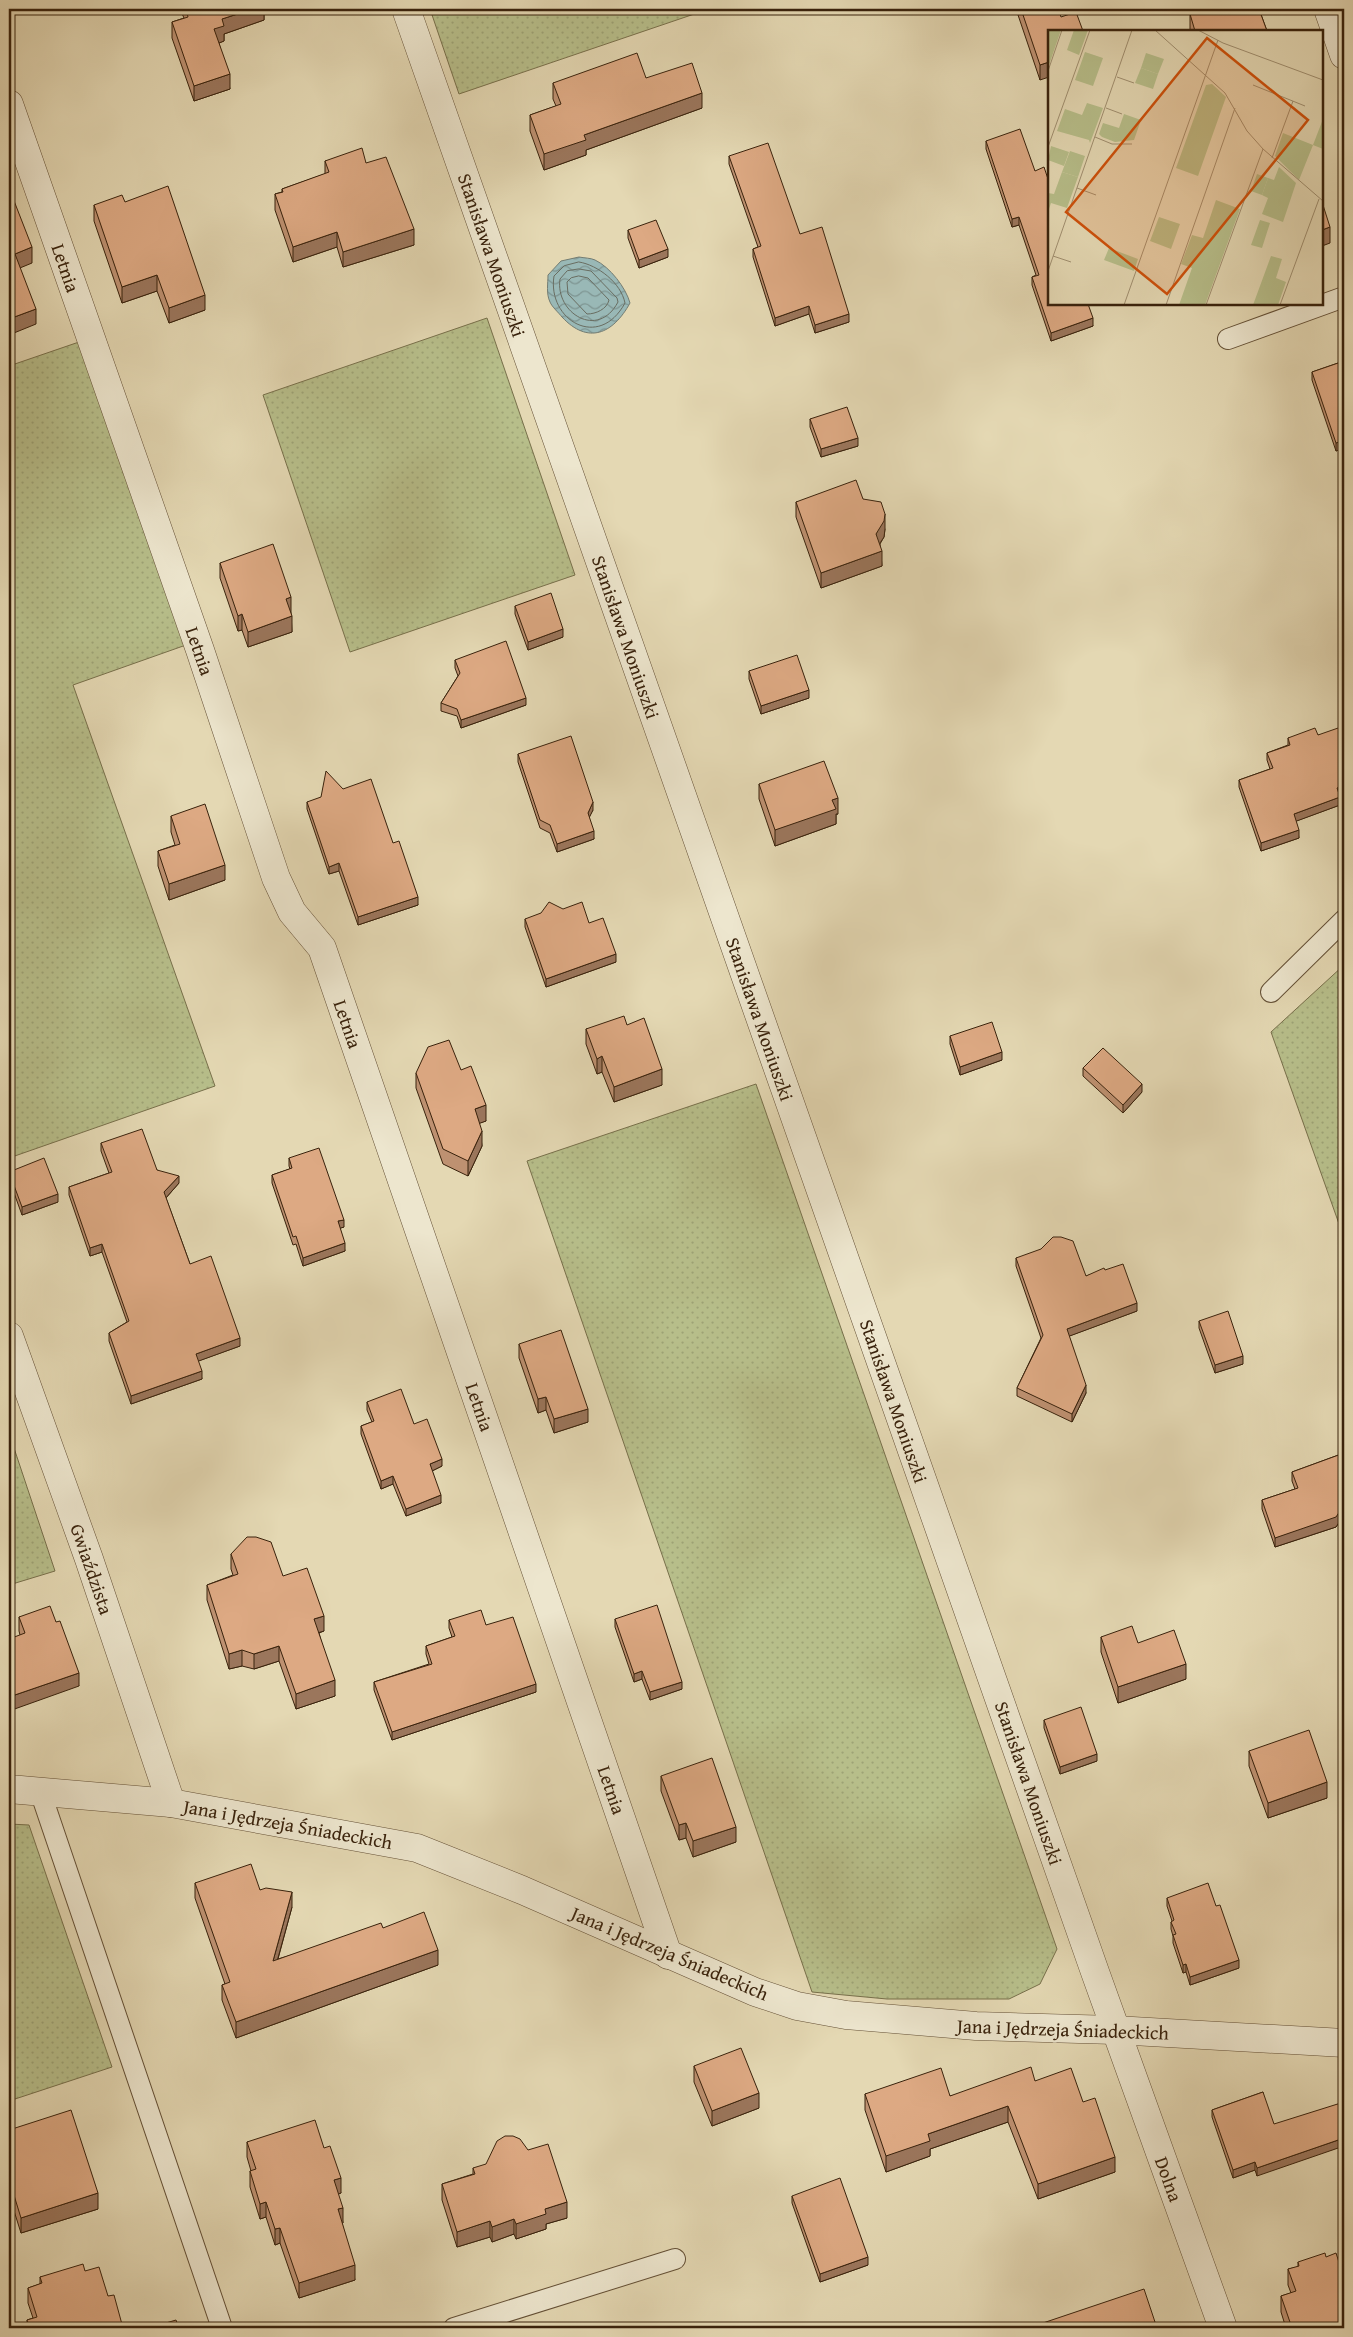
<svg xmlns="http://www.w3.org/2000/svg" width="1353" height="2337" font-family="'Gentium Book Plus',serif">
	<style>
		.grass { fill: url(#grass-dots); stroke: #78704b }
		.water { fill: url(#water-waves); stroke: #737c72 }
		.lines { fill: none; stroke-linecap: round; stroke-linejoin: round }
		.shore { stroke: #696d61; stroke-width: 1 }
		.service-casing { stroke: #645036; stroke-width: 22 }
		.minor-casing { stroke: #645036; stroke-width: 29 }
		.service { stroke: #ede6ce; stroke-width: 20 }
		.minor { stroke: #ede6ce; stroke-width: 28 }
		.wall { fill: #be9171; stroke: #39220c }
		.shaded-wall { fill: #9b765c; stroke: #39220c }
		.building { fill: #dda983; stroke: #39220c }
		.labels { text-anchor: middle; stroke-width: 4.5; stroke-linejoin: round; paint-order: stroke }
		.street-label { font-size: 19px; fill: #39220c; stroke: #ede6ce }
		.inset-road { fill: none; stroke: #a08f70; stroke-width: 1 }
		.view { fill: #ce510c; fill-opacity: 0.15; stroke: #ce510c; stroke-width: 2.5 }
		.inset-edge { fill: none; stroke: #39220c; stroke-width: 2.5 }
	</style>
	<defs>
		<pattern id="grass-dots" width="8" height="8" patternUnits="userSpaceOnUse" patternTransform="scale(1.25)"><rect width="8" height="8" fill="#b7be8a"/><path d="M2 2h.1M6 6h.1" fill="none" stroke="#9ea376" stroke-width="1.8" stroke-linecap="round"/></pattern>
		<pattern id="water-waves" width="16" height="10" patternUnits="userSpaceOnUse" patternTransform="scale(1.25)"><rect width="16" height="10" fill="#99b8b6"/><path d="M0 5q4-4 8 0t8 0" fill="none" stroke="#7e9592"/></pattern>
	</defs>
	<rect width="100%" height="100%" fill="#e4d8b3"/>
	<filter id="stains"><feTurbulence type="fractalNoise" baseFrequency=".004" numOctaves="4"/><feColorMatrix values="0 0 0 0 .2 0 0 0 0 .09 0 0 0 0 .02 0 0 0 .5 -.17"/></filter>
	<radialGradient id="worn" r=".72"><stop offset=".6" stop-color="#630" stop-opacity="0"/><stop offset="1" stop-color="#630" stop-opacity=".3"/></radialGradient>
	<g class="grass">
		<path d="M430 9H709L459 94Z"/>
		<path d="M487 318 575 575 350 652 263 395Z"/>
		<path d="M79 342 186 645 73 685 215 1086 9 1158V366Z"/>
		<path d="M1344 965V1238L1271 1032Z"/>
		<path d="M756 1084 1057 1949 1040 1984 1009 1999H887L812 1992 527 1161Z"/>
		<path d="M9 1433 55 1571 9 1585Z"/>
		<path d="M9 1824 29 1825 112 2067 9 2101Z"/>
	</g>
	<path class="water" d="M579 257C584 258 591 258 595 260 610 267 626 288 630 303 613 334 588 345 562 317 559 313 552 307 550 302 546 294 548 283 548 275L561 261Z"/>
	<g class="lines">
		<g class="shore">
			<path d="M579 262C598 265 621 283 625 303 599 351 547 320 554 276L564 266Z"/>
			<path d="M579 269 591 271 617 298 618 302C598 340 555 313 560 279L567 271Z"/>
			<path d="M579 276 588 278 609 300C607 309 596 314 587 314L568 294 567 282 571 278Z"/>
		</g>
		<defs>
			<g id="service">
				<path d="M1228 339 1344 297"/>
				<path d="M1271 992 1344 920"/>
				<path d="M40 1791 222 2328"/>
				<path d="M454 2328 675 2259"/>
			</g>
			<g id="minor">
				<path d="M406 9 1095 1972 1223 2328"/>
				<path d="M1328 9 1344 55"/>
				<path d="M9 104 200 650 276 878 292 912 322 948 668 1955"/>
				<path d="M9 1336 89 1559 171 1803"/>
				<path d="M9 1789 171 1803 417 1848 522 1890 755 1992 797 2006 846 2015 976 2026 1115 2030 1344 2043"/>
			</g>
		</defs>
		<use href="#service" class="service-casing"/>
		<use href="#minor" class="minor-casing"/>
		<use href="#service" class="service"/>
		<use href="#minor" class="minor"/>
	</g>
	<g class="wall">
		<path d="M180 9H264V20L224 34V41L219 43 230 89 194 101 172 38V22L184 18Z"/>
		<path d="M1016 9H1058L1040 80Z"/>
		<path d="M1193 9H1259L1267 31H1190V14L1194 13Z"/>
		<path d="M646 78 702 108 586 150V155L544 170 530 131V115L556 106 553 99V83Z"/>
		<path d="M986 141 1035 171 1093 326 1051 341 1032 285V277L1036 275 1019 225 1012 227 986 149Z"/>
		<path d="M729 156 800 234 849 322 815 333 809 314 775 326 753 257V249L758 247 729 164Z"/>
		<path d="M325 161 366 163 414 245 343 267 337 247 293 262 275 210V194L282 192V189L325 174Z"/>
		<path d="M94 205 205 310 169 323 157 291 122 303 94 221Z"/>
		<path d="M628 230 668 257 639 268 628 238Z"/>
		<path d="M1344 361V448L1336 451 1312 380V372Z"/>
		<path d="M810 419 858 446 821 457 810 427Z"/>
		<path d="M863 499 885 529 884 537 880 544 882 566 821 588 796 517V502Z"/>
		<path d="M220 563 291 613 292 632 248 647 242 630 238 631 220 578Z"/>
		<path d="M515 606 563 637 528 650 515 614Z"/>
		<path d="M455 660 526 705 461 728 457 716 441 711V703L458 676 455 668Z"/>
		<path d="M749 671 809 698 761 714 749 679Z"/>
		<path d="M1318 735 1344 736V793L1339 795 1340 805 1296 821 1299 838 1261 851 1239 787V780L1270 769 1267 760V753L1288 745V738Z"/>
		<path d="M518 754 593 810 589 817 594 839 557 852 550 833 540 828 518 762Z"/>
		<path d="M759 784 838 814H836V824L775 846 759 799Z"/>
		<path d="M307 802 393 843 418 905 358 925 339 871 329 874 307 809Z"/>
		<path d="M171 816 225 880 169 900 158 866V851L175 845 171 832Z"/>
		<path d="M525 919 616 962 546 987 525 927Z"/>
		<path d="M627 1025 662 1085 614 1102 602 1072 597 1074 586 1044V1029Z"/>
		<path d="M950 1036 1002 1060 960 1075 950 1044Z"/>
		<path d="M1083 1068 1142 1092 1123 1113 1083 1076Z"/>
		<path d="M461 1070 486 1121 479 1123 482 1146 468 1176 443 1164 416 1088V1073Z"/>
		<path d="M101 1143 157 1170 179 1183 166 1198 190 1264 240 1346 198 1361 202 1379 131 1404 109 1341V1333L127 1322 102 1252 90 1256 69 1195V1187L109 1173 101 1151Z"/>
		<path d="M289 1158 344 1227 340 1228 345 1251 303 1266 296 1244 293 1245 272 1183V1175L290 1169 289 1166Z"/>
		<path d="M9 1172 58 1202 22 1215 9 1179Z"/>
		<path d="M1016 1258 1086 1276 1105 1270 1137 1311 1069 1336 1086 1393 1072 1422 1017 1396V1388L1041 1338 1016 1266Z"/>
		<path d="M1199 1321 1243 1364 1215 1373 1199 1328Z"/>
		<path d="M519 1344 588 1422 554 1433 546 1410 538 1413 519 1358Z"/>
		<path d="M367 1402 414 1424 442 1466 432 1471 441 1503 406 1516 393 1484 381 1489 361 1434V1426L372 1422 367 1410Z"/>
		<path d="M1344 1453V1515L1336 1527 1275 1547 1262 1509V1500L1295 1489 1292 1481V1472Z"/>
		<path d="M231 1554 283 1576 324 1631 319 1633 335 1696 296 1709 279 1661 254 1669 242 1666 229 1669 207 1600V1585L233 1575 231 1569Z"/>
		<path d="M19 1617 56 1622 79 1686 20 1635 19 1631Z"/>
		<path d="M615 1619 682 1689 650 1700 642 1679 634 1682 615 1627Z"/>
		<path d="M449 1620 486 1625 536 1692 392 1740 374 1690V1682L429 1664 426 1654V1646L452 1637 449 1628Z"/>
		<path d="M1101 1637 1186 1679 1118 1703 1101 1652Z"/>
		<path d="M1044 1720 1097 1761 1060 1774 1044 1728Z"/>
		<path d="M1249 1751 1327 1798 1268 1818 1249 1766Z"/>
		<path d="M661 1776 736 1842 693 1857 686 1838 679 1840 661 1791Z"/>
		<path d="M195 1883 260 1890 292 1907 278 1959 383 1928 438 1965 236 2038 222 2000V1985L225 1984 195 1898Z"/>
		<path d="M1167 1898 1239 1968 1190 1985 1186 1972 1183 1973 1173 1943V1936L1171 1929V1922L1172 1921 1167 1906Z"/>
		<path d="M694 2066 759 2108 712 2126 694 2082Z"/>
		<path d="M1035 2081 1083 2102 1115 2172 1038 2199 1008 2122 930 2149V2156L886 2172 865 2110V2094L950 2096Z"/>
		<path d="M1263 2092 1257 2176 1255 2170 1233 2178 1212 2117V2110Z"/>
		<path d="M9 2130 98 2209 21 2233 9 2195Z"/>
		<path d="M247 2142 324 2148 341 2193 338 2194 343 2223H342L355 2280 299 2298 280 2243 275 2245 266 2217 260 2219 250 2187V2171H251L247 2157Z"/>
		<path d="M473 2168 567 2218 546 2224V2229L516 2239 514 2234 492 2242 490 2237 457 2247 442 2200V2184L473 2174Z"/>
		<path d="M792 2196 868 2265 820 2282 792 2203Z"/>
		<path d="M1298 2262 1344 2328H1286L1281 2312V2296L1291 2293 1288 2285V2269L1298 2267Z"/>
		<path d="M85 2271 108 2296 123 2328H27V2320L33 2318 28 2303V2288L40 2284V2277Z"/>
	</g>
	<g class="shaded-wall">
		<path d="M253 9H264V20L224 34V41L214 45V29L222 19Z"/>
		<path d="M1049 62V77L1040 80V65Z"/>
		<path d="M230 74V89L194 101V86Z"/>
		<path d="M702 93V108L586 150V155L544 170V154L584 135Z"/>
		<path d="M1019 217V225L1012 227V219Z"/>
		<path d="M1330 227V243L1322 246V230Z"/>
		<path d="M414 229V245L343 267V252Z"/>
		<path d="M337 232V247L293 262V247Z"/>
		<path d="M32 247V263L15 270V254Z"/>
		<path d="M668 249V257L639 268V260Z"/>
		<path d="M157 275V291L122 303V287Z"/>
		<path d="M205 295V310L169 323V308Z"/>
		<path d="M809 306V314L775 326V318Z"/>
		<path d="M36 309V324L9 335V319Z"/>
		<path d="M849 314V322L815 333V325Z"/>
		<path d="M1093 318V326L1051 341V333Z"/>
		<path d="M858 438V446L821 457V449Z"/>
		<path d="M1344 440V448L1336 451V443Z"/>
		<path d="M885 514V529L884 537 876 549V534Z"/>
		<path d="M882 551V566L821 588V573Z"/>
		<path d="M291 597V613L286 614V599Z"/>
		<path d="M242 614V630L238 631V616Z"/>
		<path d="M292 616V632L248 647V632Z"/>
		<path d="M563 629V637L528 650V642Z"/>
		<path d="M809 690V698L761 714V706Z"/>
		<path d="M526 698V705L461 728V720Z"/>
		<path d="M1344 785V793L1337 796V788Z"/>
		<path d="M1340 797V805L1294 822V814Z"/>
		<path d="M838 798V814H836V824L775 846V830L832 800Z"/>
		<path d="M593 802V810L588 820V813Z"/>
		<path d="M1299 830V838L1261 851V843Z"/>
		<path d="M594 831V839L557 852V844Z"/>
		<path d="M339 863V871L329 874V867Z"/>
		<path d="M225 865V880L169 900V884Z"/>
		<path d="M418 897V905L358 925V917Z"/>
		<path d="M616 954V962L546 987V979Z"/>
		<path d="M1002 1052V1060L960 1075V1067Z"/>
		<path d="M602 1056V1072L597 1074V1059Z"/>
		<path d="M662 1069V1085L614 1102V1087Z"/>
		<path d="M1142 1084V1092L1123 1113V1105Z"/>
		<path d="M486 1105V1121L475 1125V1109Z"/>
		<path d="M482 1131V1146L468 1176V1161Z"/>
		<path d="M179 1176V1183L164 1200V1192Z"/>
		<path d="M58 1194V1202L22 1215V1207Z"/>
		<path d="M344 1220V1227L338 1229V1221Z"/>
		<path d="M345 1243V1251L303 1266V1258Z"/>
		<path d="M102 1244V1252L90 1256V1248Z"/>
		<path d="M1137 1303V1311L1067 1337V1329Z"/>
		<path d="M240 1338V1346L196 1362V1354Z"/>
		<path d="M1243 1356V1364L1215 1373V1365Z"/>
		<path d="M202 1371V1379L131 1404V1396Z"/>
		<path d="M1086 1385V1393L1072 1422V1414Z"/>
		<path d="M546 1397V1410L538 1413V1399Z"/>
		<path d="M588 1409V1422L554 1433V1419Z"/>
		<path d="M442 1459V1466L430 1472V1464Z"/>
		<path d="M393 1476V1484L381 1489V1481Z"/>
		<path d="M441 1495V1503L406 1516V1509Z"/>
		<path d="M1344 1505V1515L1336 1527 1275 1547V1538Z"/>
		<path d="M324 1616V1631L314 1634V1619Z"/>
		<path d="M279 1646V1661L254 1669V1654Z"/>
		<path d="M242 1650V1666L229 1669V1654Z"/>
		<path d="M1186 1664V1679L1118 1703V1687Z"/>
		<path d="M642 1671V1679L634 1682V1674Z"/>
		<path d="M79 1673V1686L9 1711V1697Z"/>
		<path d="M335 1680V1696L296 1709V1694Z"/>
		<path d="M682 1682V1689L650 1700V1692Z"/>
		<path d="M536 1684V1692L392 1740V1732Z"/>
		<path d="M1097 1754V1761L1060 1774V1767Z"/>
		<path d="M1327 1782V1798L1268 1818V1803Z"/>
		<path d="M686 1823V1838L679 1840V1825Z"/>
		<path d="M736 1827V1842L693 1857V1841Z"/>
		<path d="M292 1892V1907L273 1976V1961Z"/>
		<path d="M438 1950V1965L236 2038V2022Z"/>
		<path d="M1239 1960V1968L1190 1985V1977Z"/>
		<path d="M1186 1964V1972L1183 1973V1965Z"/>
		<path d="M759 2093V2108L712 2126V2111Z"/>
		<path d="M1008 2106V2122L930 2149V2156L886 2172V2156L928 2134Z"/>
		<path d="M1344 2138V2146L1257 2176V2168Z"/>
		<path d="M1115 2157V2172L1038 2199V2184Z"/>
		<path d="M1255 2162V2170L1233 2178V2170Z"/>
		<path d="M341 2178V2193L334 2196V2180Z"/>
		<path d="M98 2193V2209L21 2233V2218Z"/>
		<path d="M266 2202V2217L260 2219V2204Z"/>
		<path d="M567 2202V2218L546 2224V2229L516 2239V2224L545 2209Z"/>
		<path d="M343 2208V2223L338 2225V2209Z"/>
		<path d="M514 2219V2234L492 2242V2227Z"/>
		<path d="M490 2221V2237L457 2247V2232Z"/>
		<path d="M280 2228V2243L275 2245V2229Z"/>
		<path d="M868 2257V2265L820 2282V2274Z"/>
		<path d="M355 2265V2280L299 2298V2283Z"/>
	</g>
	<g class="building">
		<path d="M186 9H253L222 19 224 26 214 29 230 74 194 86 172 22 188 17Z"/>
		<path d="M1021 9H1058L1061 17 1076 12 1083 31H1049V62L1040 65Z"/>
		<path d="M1198 9H1259L1267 31H1195L1190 14 1199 11Z"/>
		<path d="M637 53 646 78 692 63 702 93 584 135 586 140 544 154 530 115 561 104 553 83Z"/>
		<path d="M1020 129 1035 171 1044 167 1049 182V304H1088L1093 318 1051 333 1032 277 1039 275 1019 217 1012 219 986 141Z"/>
		<path d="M768 143 800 234 822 227 849 314 815 325 809 306 775 318 753 249 761 246 729 156Z"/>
		<path d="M362 148 366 163 386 157 414 229 343 252 337 232 293 247 275 194 283 192 282 189 329 172 325 161Z"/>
		<path d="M168 186 205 295 169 308 157 275 122 287 94 205 122 195 125 202Z"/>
		<path d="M9 188 32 247 15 254 36 309 9 319Z"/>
		<path d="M1322 202 1330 227 1322 230Z"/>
		<path d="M656 220 668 249 639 260 628 230Z"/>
		<path d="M1344 361V440L1336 443 1312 372Z"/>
		<path d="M847 407 858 438 821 449 810 419Z"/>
		<path d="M856 480 863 499 881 502 885 514 884 521 876 534 882 551 821 573 796 502Z"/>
		<path d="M273 544 291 597 286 599 292 616 248 632 242 614 238 616 220 563Z"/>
		<path d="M551 593 563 629 528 642 515 606Z"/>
		<path d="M506 641 526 698 461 720 457 709 441 703 460 673 455 660Z"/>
		<path d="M797 655 809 690 761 706 749 671Z"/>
		<path d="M1341 727 1344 736V785L1337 788 1340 797 1294 814 1299 830 1261 843 1239 780 1273 768 1267 753 1290 745 1288 738 1315 728 1318 735Z"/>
		<path d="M571 736 593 802 588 813 594 831 557 844 550 825 540 820 518 754Z"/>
		<path d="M824 761 838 798 832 800 836 809 775 830 759 784Z"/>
		<path d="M326 771 343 789 371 779 393 843 399 841 418 897 358 917 339 863 329 867 307 802 321 797Z"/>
		<path d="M205 804 225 865 169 884 158 851 180 844 171 816Z"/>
		<path d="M549 902 563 909 582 902 589 923 603 918 616 954 546 979 525 919 541 913Z"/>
		<path d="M624 1016 627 1025 644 1018 662 1069 614 1087 602 1056 597 1059 586 1029Z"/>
		<path d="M992 1022 1002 1052 960 1067 950 1036Z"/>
		<path d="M449 1040 461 1070 471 1066 486 1105 475 1109 482 1131 468 1161 443 1149 416 1073 428 1047Z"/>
		<path d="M1103 1048 1142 1084 1123 1105 1083 1068Z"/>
		<path d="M142 1129 157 1170 179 1176 164 1192 190 1264 211 1256 240 1338 196 1354 202 1371 131 1396 109 1333 129 1321 102 1244 90 1248 69 1187 112 1172 101 1143Z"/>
		<path d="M319 1148 344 1220 338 1221 345 1243 303 1258 296 1236 293 1237 272 1175 292 1168 289 1158Z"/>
		<path d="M44 1158 58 1194 22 1207 9 1172Z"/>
		<path d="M1053 1237H1061L1073 1241 1086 1276 1104 1268 1105 1270 1123 1264 1137 1303 1067 1329 1086 1385 1072 1414 1017 1388 1043 1335 1016 1258 1041 1249Z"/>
		<path d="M1228 1311 1243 1356 1215 1365 1199 1321Z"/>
		<path d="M561 1330 588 1409 554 1419 546 1397 538 1399 519 1344Z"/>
		<path d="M401 1389 414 1424 427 1419 442 1459 430 1464 441 1495 406 1509 393 1476 381 1481 361 1426 374 1421 367 1402Z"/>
		<path d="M1344 1453V1505L1336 1517 1275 1538 1262 1500 1298 1488 1292 1472Z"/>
		<path d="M247 1537H256L271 1542 283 1576 307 1568 324 1616 314 1619 335 1680 296 1694 279 1646 254 1654 242 1650 229 1654 207 1585 238 1574 231 1554Z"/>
		<path d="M657 1605 682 1682 650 1692 642 1671 634 1674 615 1619Z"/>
		<path d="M50 1606 56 1622 60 1621 79 1673 9 1697V1639L25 1633 19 1617Z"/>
		<path d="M481 1610 486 1625 513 1617 536 1684 392 1732 374 1682 432 1664 426 1646 455 1636 449 1620Z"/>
		<path d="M1132 1626 1138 1643 1174 1630 1186 1664 1118 1687 1101 1637Z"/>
		<path d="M1081 1707 1097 1754 1060 1767 1044 1720Z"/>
		<path d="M1309 1730 1327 1782 1268 1803 1249 1751Z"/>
		<path d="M712 1758 736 1827 693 1841 686 1823 679 1825 661 1776Z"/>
		<path d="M251 1864 260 1890 266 1888 292 1892 273 1961 381 1923 383 1928 424 1912 438 1950 236 2022 222 1985 230 1982 195 1883Z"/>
		<path d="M1208 1883 1216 1906 1220 1905 1239 1960 1190 1977 1186 1964 1183 1965 1173 1935 1176 1934 1171 1922 1174 1920 1167 1898Z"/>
		<path d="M741 2048 759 2093 712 2111 694 2066Z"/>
		<path d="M1031 2067 1035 2081 1071 2068 1083 2102 1095 2098 1115 2157 1038 2184 1008 2106 928 2134 930 2141 886 2156 865 2094 941 2068 950 2096Z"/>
		<path d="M1263 2092 1274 2124 1344 2102V2138L1257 2168 1255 2162 1233 2170 1212 2110Z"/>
		<path d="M71 2110 98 2193 21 2218 9 2179V2130Z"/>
		<path d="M315 2120 324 2148 330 2146 341 2178 334 2180 343 2208 338 2209 355 2265 299 2283 280 2228 275 2229 266 2202 260 2204 250 2171 256 2169 247 2142Z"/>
		<path d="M505 2136H513L520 2139 528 2150 548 2144 567 2202 545 2209 546 2214 516 2224 514 2219 492 2227 490 2221 457 2232 442 2184 475 2174 473 2168 486 2164 497 2141Z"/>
		<path d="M840 2178 868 2257 820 2274 792 2196Z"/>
		<path d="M1325 2253 1326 2257 1336 2253 1344 2278V2328H1292L1281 2296 1296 2291 1288 2269 1299 2266 1298 2262Z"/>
		<path d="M83 2264 85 2271 99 2267 108 2296 114 2295 123 2328H30L27 2320 37 2317 28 2288 42 2283 40 2277Z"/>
		<path d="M1144 2289 1157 2328H1018L1030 2324 1031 2327Z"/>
		<path d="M176 2320 179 2328H149Z"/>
	</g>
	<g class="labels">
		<g class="street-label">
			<text transform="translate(492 255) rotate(71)" y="7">Stanisława Moniuszki</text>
			<text transform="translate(66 268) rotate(71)" y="7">Letnia</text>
			<text transform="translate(626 637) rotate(71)" y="7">Stanisława Moniuszki</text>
			<text transform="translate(200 651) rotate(71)" y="7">Letnia</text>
			<text transform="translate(760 1019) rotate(71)" y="7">Stanisława Moniuszki</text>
			<text transform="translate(348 1024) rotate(71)" y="7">Letnia</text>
			<text transform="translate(894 1401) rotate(71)" y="7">Stanisława Moniuszki</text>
			<text transform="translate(480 1407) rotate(71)" y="7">Letnia</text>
			<text transform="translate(92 1569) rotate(71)" y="7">Gwiaździsta</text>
			<text transform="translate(1029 1783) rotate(71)" y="7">Stanisława Moniuszki</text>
			<text transform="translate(612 1790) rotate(71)" y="7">Letnia</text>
			<text transform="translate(288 1824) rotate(10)" y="7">Jana i Jędrzeja Śniadeckich</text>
			<text transform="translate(670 1953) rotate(23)" y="7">Jana i Jędrzeja Śniadeckich</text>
			<text transform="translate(1063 2029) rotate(2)" y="7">Jana i Jędrzeja Śniadeckich</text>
			<text transform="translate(1169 2179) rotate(70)" y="7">Dolna</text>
		</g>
	</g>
	<g transform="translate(1048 30)">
		<rect width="275" height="275" fill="#e4d8b3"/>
		<path d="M26 0H40L31 25 19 20ZM37 22 55 28 45 56 27 50ZM98 23 116 29 110 44 93 38ZM164 54 178 67 150 146 128 138 158 55ZM39 73 55 78 42 113 41 110 9 101 17 79 34 85ZM76 84 93 90 86 110 67 112 54 107 51 104 55 93 71 98ZM235 103 265 115 251 150 227 126ZM3 116 21 122 16 136 0 130ZM14 142 30 147 19 178 3 173 0 182V163L6 164ZM209 144 220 148 214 165 203 161ZM168 170 192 179 157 275H131L144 238 133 234 144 205 155 208ZM111 187 132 194 123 219 102 211ZM212 190 222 193 214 218 203 215ZM61 218 90 229 86 241 56 230ZM223 226 234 229 228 248 238 252 230 275H205Z" fill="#b7be8a"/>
		<path d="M0 0H13L0 38ZM93 38 110 44 105 59 87 53ZM275 89V119L265 115ZM22 121 37 126 30 147 14 142ZM231 137 248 153 235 192 214 184 220 168 214 165 220 148 226 150Z" fill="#b7be8a"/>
		<path class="inset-road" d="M107 0 177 63 199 101 215 119 275 171M150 0 175 13 275 50M0 41 14 0M69 47 86 53M205 55 257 76M58 78 74 84M47 107 64 114H84M0 117 42 0M224 128 245 71M29 158 48 165M5 226 23 232M0 241 84 0M76 275 170 10M118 275 187 78M158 275 215 119M232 275 271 169"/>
		<path class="view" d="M159 8 260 90 119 264 18 182Z"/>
		<rect width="275" height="275" class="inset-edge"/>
	</g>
	<rect width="1353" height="2337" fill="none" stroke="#e4d8b3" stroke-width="30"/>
	<rect x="10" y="10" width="1333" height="2317" fill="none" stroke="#39220c" stroke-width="2.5"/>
	<rect x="15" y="15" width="1323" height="2307" fill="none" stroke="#39220c"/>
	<rect width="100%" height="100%" filter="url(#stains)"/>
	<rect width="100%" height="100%" fill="url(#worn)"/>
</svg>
